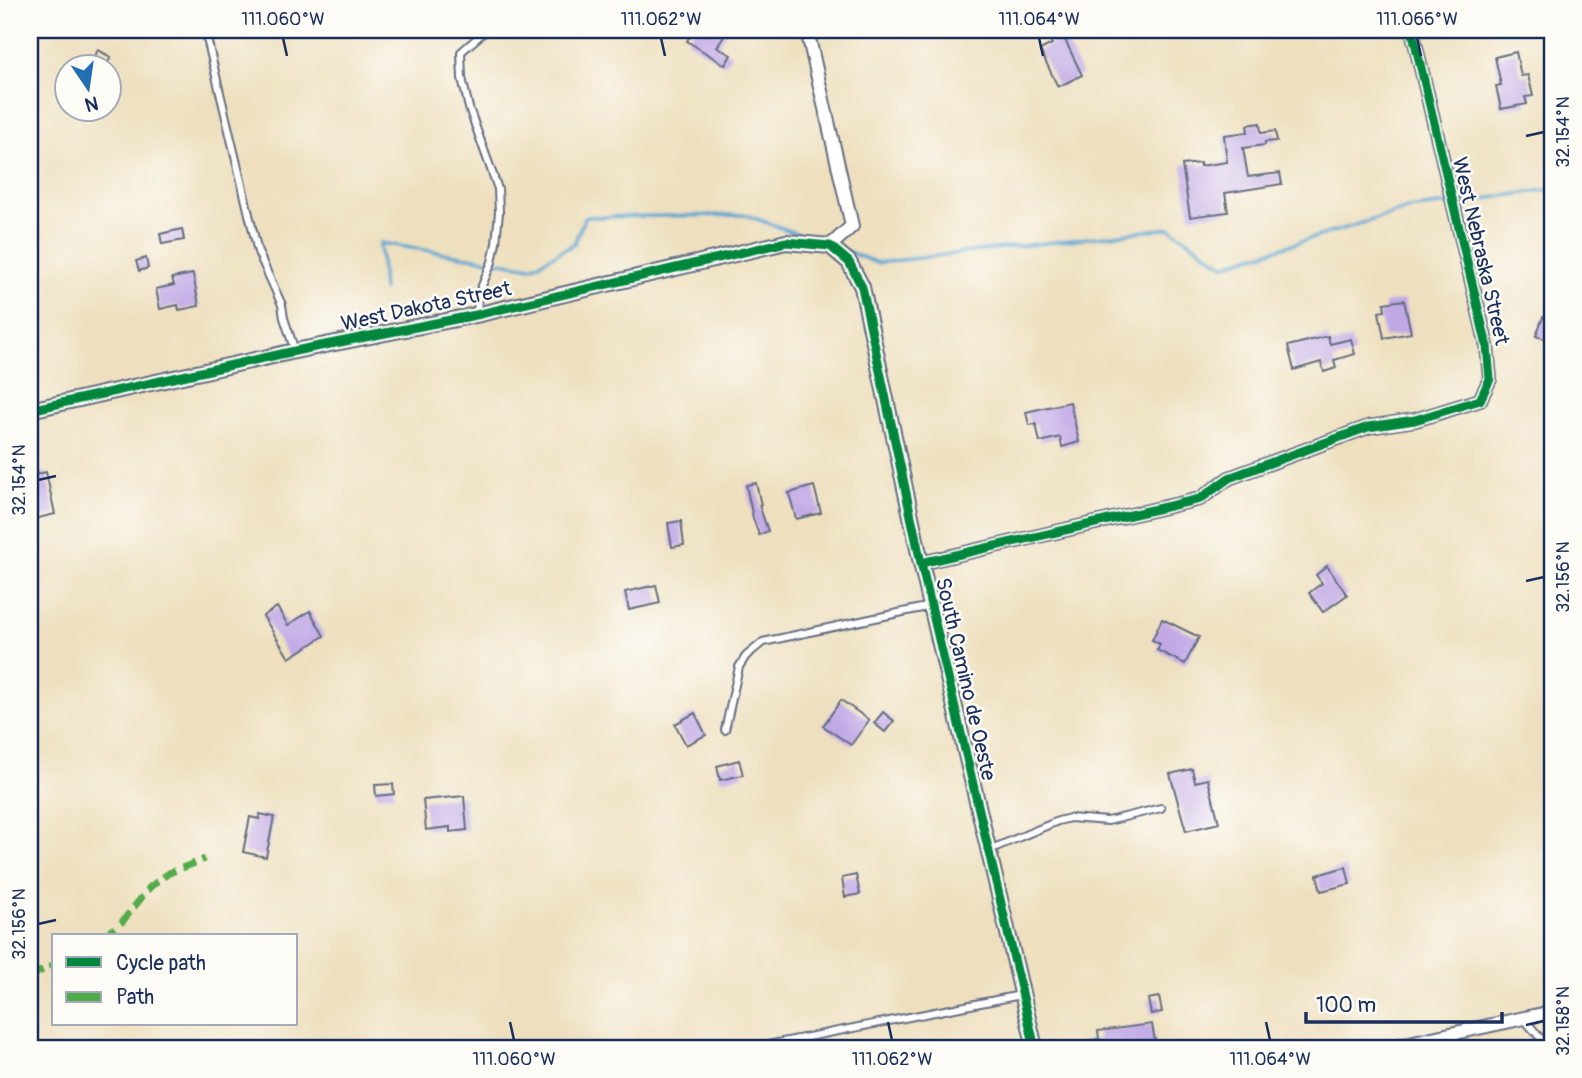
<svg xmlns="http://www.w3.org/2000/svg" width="1582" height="1078" font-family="Pangolin,sans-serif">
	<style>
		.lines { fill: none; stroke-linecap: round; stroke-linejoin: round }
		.stream { stroke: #58a4d0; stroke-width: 3.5 }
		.building { fill: #c1a9e6 }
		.service-casing { stroke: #656d80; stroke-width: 10 }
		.minor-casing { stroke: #656d80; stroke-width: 16 }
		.tertiary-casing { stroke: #656d80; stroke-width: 18 }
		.service { stroke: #fff; stroke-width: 6 }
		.minor { stroke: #fff; stroke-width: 12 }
		.tertiary { stroke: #fff; stroke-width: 14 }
		.quiet { stroke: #52ab49; stroke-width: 7; stroke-dasharray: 14 7; stroke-linecap: butt }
		.cycleway-casing { stroke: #fdfcf7; stroke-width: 13 }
		.cycleway { stroke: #00873e; stroke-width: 9 }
		.ticks { fill: none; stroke: #1b2f5e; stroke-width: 2.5 }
		.labels { text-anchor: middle; stroke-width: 5; stroke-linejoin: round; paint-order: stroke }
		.street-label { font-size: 21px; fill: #1b2f5e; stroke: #fdfcf7 }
		.neatline { fill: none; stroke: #1b2f5e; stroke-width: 2.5 }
		.ticks-label { font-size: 18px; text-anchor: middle; fill: #1b2f5e }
	</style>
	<rect width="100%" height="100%" fill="#fdfcf7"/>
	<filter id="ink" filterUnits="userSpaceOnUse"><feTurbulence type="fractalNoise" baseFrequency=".0143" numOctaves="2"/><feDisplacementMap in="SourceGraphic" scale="14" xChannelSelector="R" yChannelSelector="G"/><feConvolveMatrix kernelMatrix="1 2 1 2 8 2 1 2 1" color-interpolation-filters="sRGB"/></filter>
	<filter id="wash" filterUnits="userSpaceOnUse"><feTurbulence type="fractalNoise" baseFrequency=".00686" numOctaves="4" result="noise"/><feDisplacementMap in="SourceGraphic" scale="28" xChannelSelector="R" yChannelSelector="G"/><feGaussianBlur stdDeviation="1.57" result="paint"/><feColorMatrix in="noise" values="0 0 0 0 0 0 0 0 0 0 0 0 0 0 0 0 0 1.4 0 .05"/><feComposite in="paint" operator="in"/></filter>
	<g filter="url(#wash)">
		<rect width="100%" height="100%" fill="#eee0bf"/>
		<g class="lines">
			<g class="stream">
				<path d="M846 251 877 263 1170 228 1224 265 1408 209 1471 201 1552 189"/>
				<path d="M383 290 380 243 532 267 574 244 585 217 746 215 809 238"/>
			</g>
		</g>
		<g id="blocks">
			<g class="building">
				<path d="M694 30H728L717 47 731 55 725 65 687 41Z"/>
				<path d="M1062 30H1087L1065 40 1082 75 1058 87 1040 50 1052 44 1048 36Z"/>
				<path d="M98 50 111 57 106 66H97L91 63Z"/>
				<path d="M1516 52 1521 76 1528 75 1533 96 1525 97 1527 104 1501 109 1496 86 1501 85 1495 57Z"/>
				<path d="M1260 123 1261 133 1275 131 1277 141 1265 142V145L1243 148 1248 177 1280 173 1282 184 1225 193 1228 212 1190 217 1182 165 1200 163V166L1227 162 1224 135 1248 132 1247 125Z"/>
				<path d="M182 229 184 240 162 244 160 234Z"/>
				<path d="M146 258 148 268 139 271 136 261Z"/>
				<path d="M193 274 199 306 179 310 178 305 160 309 156 289 174 285 172 278Z"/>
				<path d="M1404 300 1411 333 1384 338 1379 312 1385 311 1384 303Z"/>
				<path d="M1543 317 1552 320V341L1536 336Z"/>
				<path d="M1328 336 1330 344 1351 339 1355 354 1334 360 1336 368 1324 372 1321 362 1294 370 1288 346Z"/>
				<path d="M1070 402 1079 442 1062 447 1060 437 1040 442 1036 424 1029 425 1026 412Z"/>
				<path d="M46 472 55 514 30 520V476Z"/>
				<path d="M756 483 761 505H759L768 531 759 535 753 518 746 485Z"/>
				<path d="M814 486 821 513 796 519 789 493Z"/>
				<path d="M681 521 684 545 672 547 668 523Z"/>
				<path d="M1327 566 1347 595 1323 612 1309 593 1322 583 1316 575Z"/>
				<path d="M656 585 660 603 629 610 625 592Z"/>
				<path d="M277 607 288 625 310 611 324 636 289 658 263 616Z"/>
				<path d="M1162 619 1199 637 1185 664 1157 650 1160 644 1152 640Z"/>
				<path d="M841 700 869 720 851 745 823 726Z"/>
				<path d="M883 712 894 721 885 732 874 723Z"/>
				<path d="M695 713 706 735 686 745 675 724Z"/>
				<path d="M739 760 743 775 720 780 717 766Z"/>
				<path d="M1192 769 1195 782 1208 779 1219 823 1186 831 1170 774Z"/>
				<path d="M393 784 394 794 376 796 375 785Z"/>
				<path d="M464 796 467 830 450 832V827L426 830 423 800Z"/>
				<path d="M260 814 274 817 266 857 243 852 250 817 259 819Z"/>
				<path d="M1346 867 1350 884 1321 891 1317 875Z"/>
				<path d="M856 875 860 894 845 897 842 878Z"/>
				<path d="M1159 997 1162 1012 1151 1014 1148 999Z"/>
				<path d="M1152 1024 1156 1048H1080V1042L1099 1039 1098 1031Z"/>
			</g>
		</g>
	</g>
	<g filter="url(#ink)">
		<use href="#blocks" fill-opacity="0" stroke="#656d80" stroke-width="2"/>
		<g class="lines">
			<defs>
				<g id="service">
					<path d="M205 30 258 252 282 305 284 318 295 351"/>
					<path d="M477 313 478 295 492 262 496 243 499 212 498 189 469 108 462 78 461 52 484 32 485 30"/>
					<path d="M725 730 739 667 746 656 763 642 931 606"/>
					<path d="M989 850 1058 821 1070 818 1108 821 1161 808"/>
					<path d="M1524 1019 1549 1048"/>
					<path d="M752 1048 1021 995"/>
				</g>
				<g id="minor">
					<path d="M807 30 852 226 830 246"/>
					<path d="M921 563 1200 499 1229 478 1368 427 1415 420 1480 400 1490 379 1487 346 1412 30"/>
					<path d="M1386 1048 1552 1012"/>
				</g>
				<path id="tertiary" d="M30 410 295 351 476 315 786 242 830 246 849 262 862 287 921 563 1035 1048"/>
			</defs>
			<use href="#service" class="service-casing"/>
			<use href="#minor" class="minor-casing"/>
			<use href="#tertiary" class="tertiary-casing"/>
			<use href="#service" class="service"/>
			<use href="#minor" class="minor"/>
			<use href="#tertiary" class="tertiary"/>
			<g class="quiet">
				<path d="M104 936 122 922 150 887 169 873 205 859"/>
				<path d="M30 976 54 965"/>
			</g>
			<defs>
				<g id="cycleway">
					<path d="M30 410 295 351 476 315 786 242 830 246 849 262 862 287 921 563 1035 1048"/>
					<path d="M921 563 1200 499 1229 478 1368 427 1415 420 1480 400 1490 379 1487 346 1412 30"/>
				</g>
			</defs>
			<use href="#cycleway" class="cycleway-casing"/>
			<use href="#cycleway" class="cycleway"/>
		</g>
	</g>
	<path class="ticks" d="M283 38 287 56M661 38 665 56M1039 38 1043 56M1417 38 1421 56M1526 136 1544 132M38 480 56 476M1526 581 1544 577M38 924 56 920M510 1022 514 1040M888 1022 892 1040M1266 1022 1270 1040M1526 1025 1544 1021"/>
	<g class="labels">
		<g class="street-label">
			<text transform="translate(1481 251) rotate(77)" y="7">West Nebraska Street</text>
			<text transform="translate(426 306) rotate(-12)" y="7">West Dakota Street</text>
			<text transform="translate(966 679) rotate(77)" y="7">South Camino de Oeste</text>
		</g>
	</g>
	<rect width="1582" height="1078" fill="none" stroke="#fdfcf7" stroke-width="77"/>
	<rect x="52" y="934" width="245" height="91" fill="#fdfcf7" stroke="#a3aaba" stroke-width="2"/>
	<rect x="66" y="957" width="35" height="10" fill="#00873e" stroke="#a3aaba" stroke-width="2"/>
	<text x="116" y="970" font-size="21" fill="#1b2f5e">Cycle path</text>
	<rect x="66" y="992" width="35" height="10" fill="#52ab49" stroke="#a3aaba" stroke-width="2"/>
	<text x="116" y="1004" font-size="21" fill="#1b2f5e">Path</text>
	<g transform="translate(88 88) rotate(167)"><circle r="33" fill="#fdfcf7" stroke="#a3aaba" stroke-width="2"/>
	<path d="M0-5L12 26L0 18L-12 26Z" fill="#1f6fb2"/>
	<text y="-10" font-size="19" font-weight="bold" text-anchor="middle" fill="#1b2f5e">N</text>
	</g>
	<path d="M1306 1012v10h196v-10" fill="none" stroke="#1b2f5e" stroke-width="3.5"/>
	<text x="1316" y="1012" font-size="21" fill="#1b2f5e" stroke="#fdfcf7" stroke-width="5" paint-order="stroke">100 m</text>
	<rect x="38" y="38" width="1506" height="1002" class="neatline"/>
	<g class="ticks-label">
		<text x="283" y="25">111.060°W</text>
		<text x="661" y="25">111.062°W</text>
		<text x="1039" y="25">111.064°W</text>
		<text x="1417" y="25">111.066°W</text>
		<text transform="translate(1563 132) rotate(-90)" y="6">32.154°N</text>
		<text transform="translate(19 480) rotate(-90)" y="6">32.154°N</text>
		<text transform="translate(1563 577) rotate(-90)" y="6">32.156°N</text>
		<text transform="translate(19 924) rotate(-90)" y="6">32.156°N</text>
		<text transform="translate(1563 1021) rotate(-90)" y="6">32.158°N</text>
		<text x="514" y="1065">111.060°W</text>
		<text x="892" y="1065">111.062°W</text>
		<text x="1270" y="1065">111.064°W</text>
	</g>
</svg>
